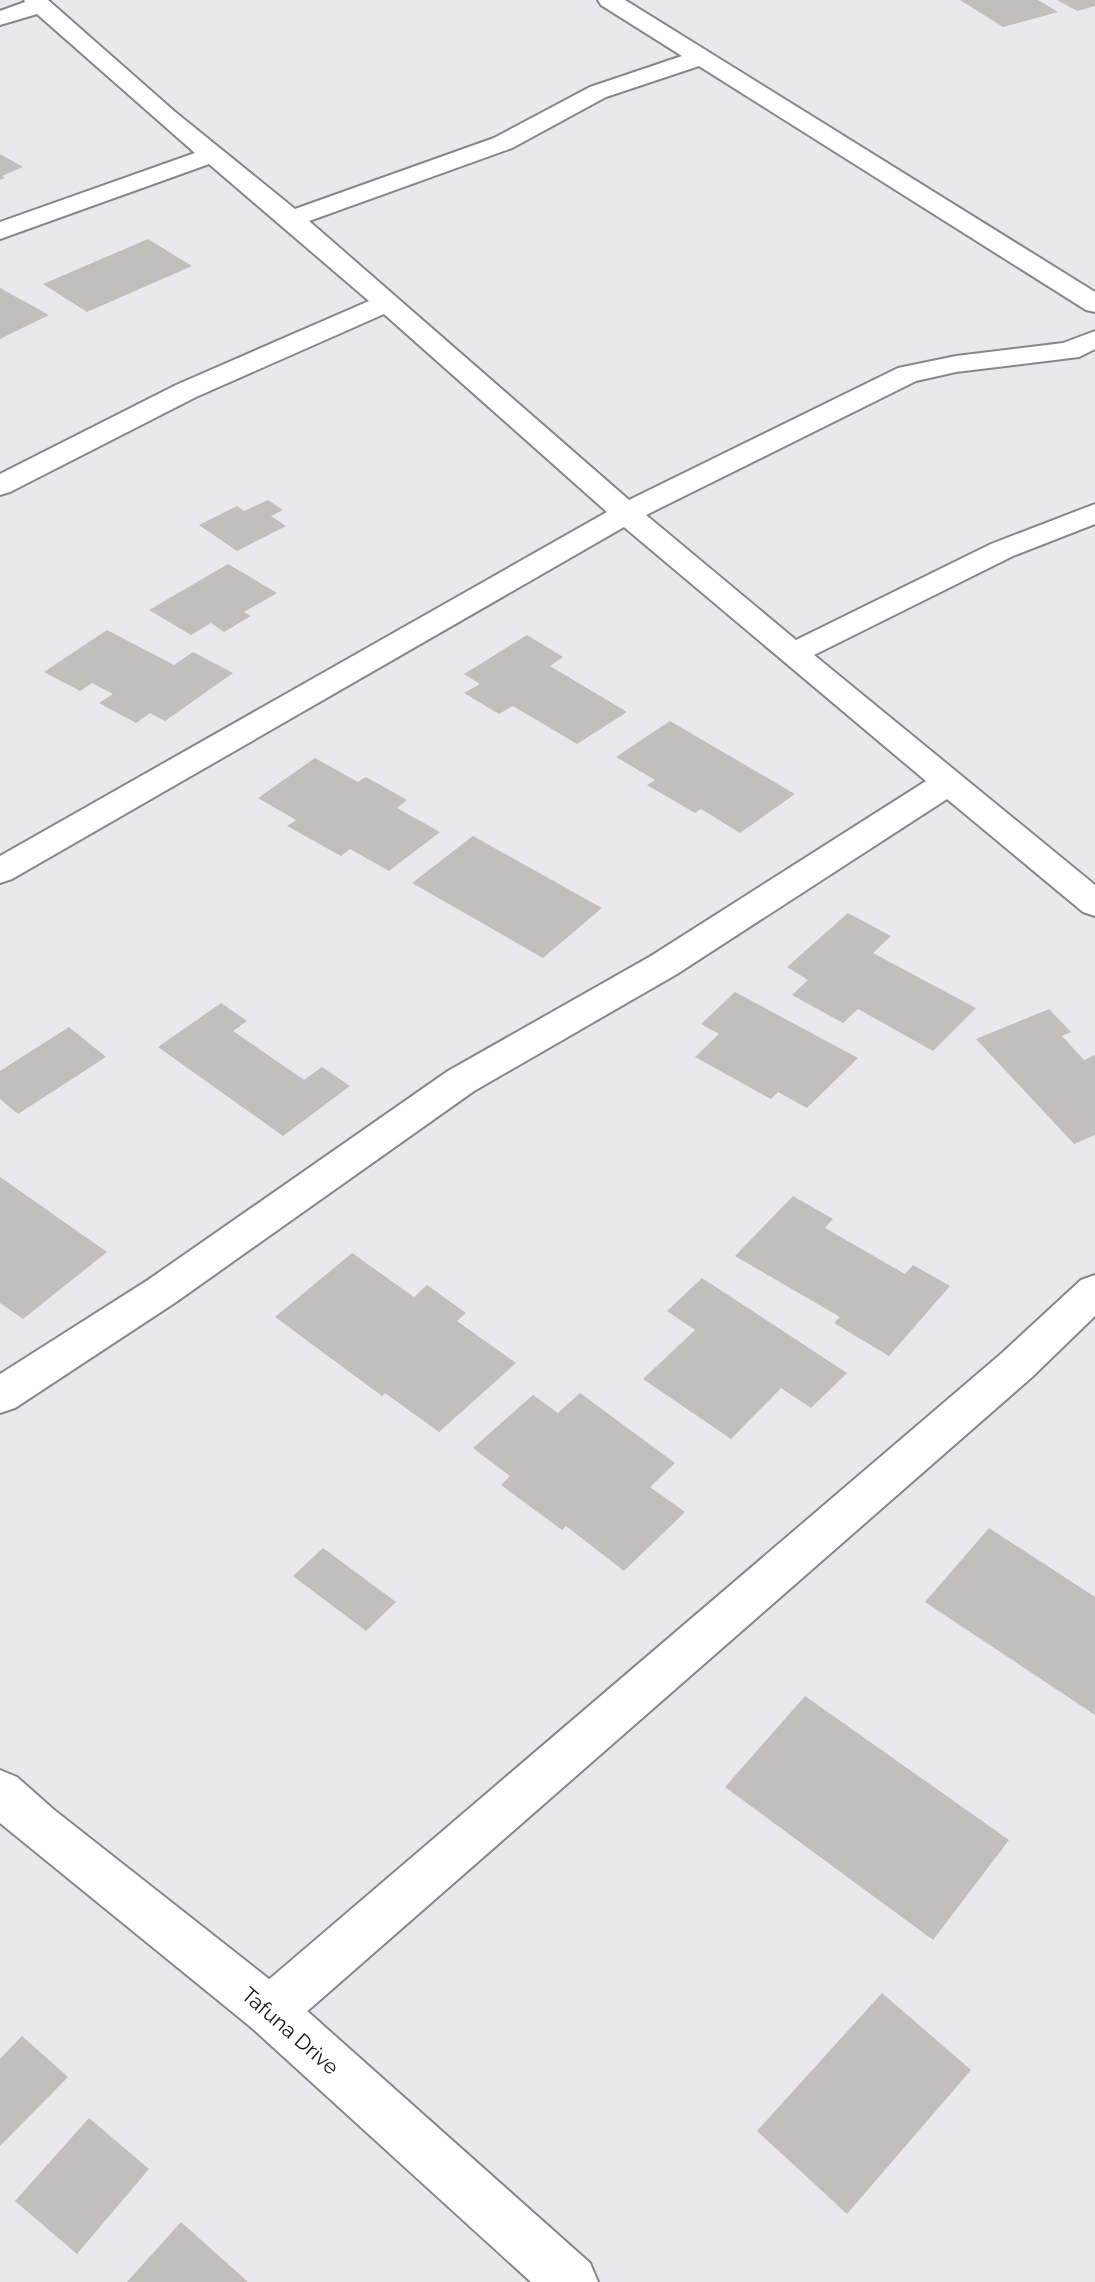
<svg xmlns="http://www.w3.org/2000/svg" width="1095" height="2282" font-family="Raleway,sans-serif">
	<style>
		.building { fill: #c1bebc }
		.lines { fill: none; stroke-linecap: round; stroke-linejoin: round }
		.minor-casing { stroke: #87878a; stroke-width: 4 }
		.secondary-casing { stroke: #87878a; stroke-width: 4 }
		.minor { fill: #fff; fill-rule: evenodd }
		.secondary { fill: #fff; fill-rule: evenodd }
		.labels { text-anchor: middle; stroke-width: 5; stroke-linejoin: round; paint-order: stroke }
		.near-street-label { font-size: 21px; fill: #141415; stroke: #fff }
	</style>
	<rect width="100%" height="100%" fill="#e9e9ed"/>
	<g class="building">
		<path d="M960 0H1038L1058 12 1003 27Z"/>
		<path d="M1057 0H1095V6L1077 11Z"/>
		<path d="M0 154 23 167 2 176 5 178 0 180Z"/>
		<path d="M148 239 192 266 87 312 43 284Z"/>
		<path d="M0 288 49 315 0 339Z"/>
		<path d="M268 500 283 510 271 516 286 526 237 551 199 525 237 506 244 511Z"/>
		<path d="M228 564 277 593 244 612 251 616 224 632 211 623 191 635 149 610Z"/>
		<path d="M107 630 174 665 193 652 233 673 165 721 150 713 136 723 99 703 113 694 92 683 80 691 44 672Z"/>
		<path d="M527 635 563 657 550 666 627 712 577 744 513 706 499 714 464 693 480 684 464 674Z"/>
		<path d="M670 721 795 794 740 833 701 809 695 813 647 785 655 780 616 757Z"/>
		<path d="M315 758 358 782 366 777 407 800 397 808 440 832 389 871 350 849 341 856 287 826 296 820 258 798Z"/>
		<path d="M473 836 602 908 543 958 412 883Z"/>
		<path d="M848 913 891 936 873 953 976 1008 933 1051 858 1009 843 1023 792 995 808 980 787 967Z"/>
		<path d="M735 992 858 1058 807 1108 778 1092 771 1099 695 1057 719 1034 701 1024Z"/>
		<path d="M221 1003 247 1021 233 1031 304 1080 322 1067 350 1086 283 1136 158 1047Z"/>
		<path d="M1049 1009 1071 1032 1062 1036 1084 1060 1095 1055V1135L1074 1144 976 1039Z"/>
		<path d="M69 1027 106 1057 18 1114 0 1099V1071Z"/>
		<path d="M0 1177 107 1252 23 1319 0 1303Z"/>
		<path d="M793 1196 833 1219 825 1228 905 1274 913 1265 950 1286 889 1356 834 1323 840 1317 735 1256Z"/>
		<path d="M352 1253 414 1297 427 1285 466 1313 457 1321 516 1363 439 1432 385 1393 382 1396 275 1317Z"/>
		<path d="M702 1278 847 1373 811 1408 781 1388 731 1439 643 1379 695 1330 667 1311Z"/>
		<path d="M580 1393 675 1463 650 1487 685 1512 624 1571 566 1526 562 1530 501 1485 510 1476 473 1448 533 1395 558 1413Z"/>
		<path d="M989 1528 1095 1597V1715L925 1602Z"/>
		<path d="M323 1548 396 1602 366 1631 293 1576Z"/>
		<path d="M805 1696 1009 1840 933 1940 725 1787Z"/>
		<path d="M882 1993 971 2070 847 2214 757 2131Z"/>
		<path d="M22 2036 68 2077 0 2146V2059Z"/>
		<path d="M89 2118 149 2169 77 2254 15 2201Z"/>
		<path d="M181 2222 248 2282H127Z"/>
	</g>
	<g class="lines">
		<defs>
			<g id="minor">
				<path d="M24 0H48L174 111 295 209 494 138 590 87 682 56 601 5 598 0H625L1095 292V312L1086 310 699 66 606 97 512 148 309 221 629 500 898 368 956 356 1063 343 1095 331V349L1079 357 956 372 916 381 646 515 796 640 991 544 1095 504V524L1013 556 814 655 1095 885V916L1083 912 947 799 677 974 474 1091 176 1302 15 1408 0 1413V1374L148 1280 448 1071 651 956 926 781 624 527 12 879 0 883V856L607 512 384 314 196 397 10 492 0 495V474L176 385 369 301 209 164 0 239V222L195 153 37 14 0 25V11L25 2Z"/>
				<path d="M1095 1275V1316L1032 1377 288 2028 270 2036 252 2028 245 2011 252 1994 1002 1353 1081 1280Z"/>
			</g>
			<path id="secondary" d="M0 1770 17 1777 53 1809 288 1994 590 2263 598 2282H531L252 2028 0 1823Z"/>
		</defs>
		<use href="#minor" class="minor-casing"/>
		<use href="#secondary" class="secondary-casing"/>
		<use href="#minor" class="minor"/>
		<use href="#secondary" class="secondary"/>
	</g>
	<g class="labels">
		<g class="near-street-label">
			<text transform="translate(290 2031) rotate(41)" y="7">Tafuna Drive</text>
		</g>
	</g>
</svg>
